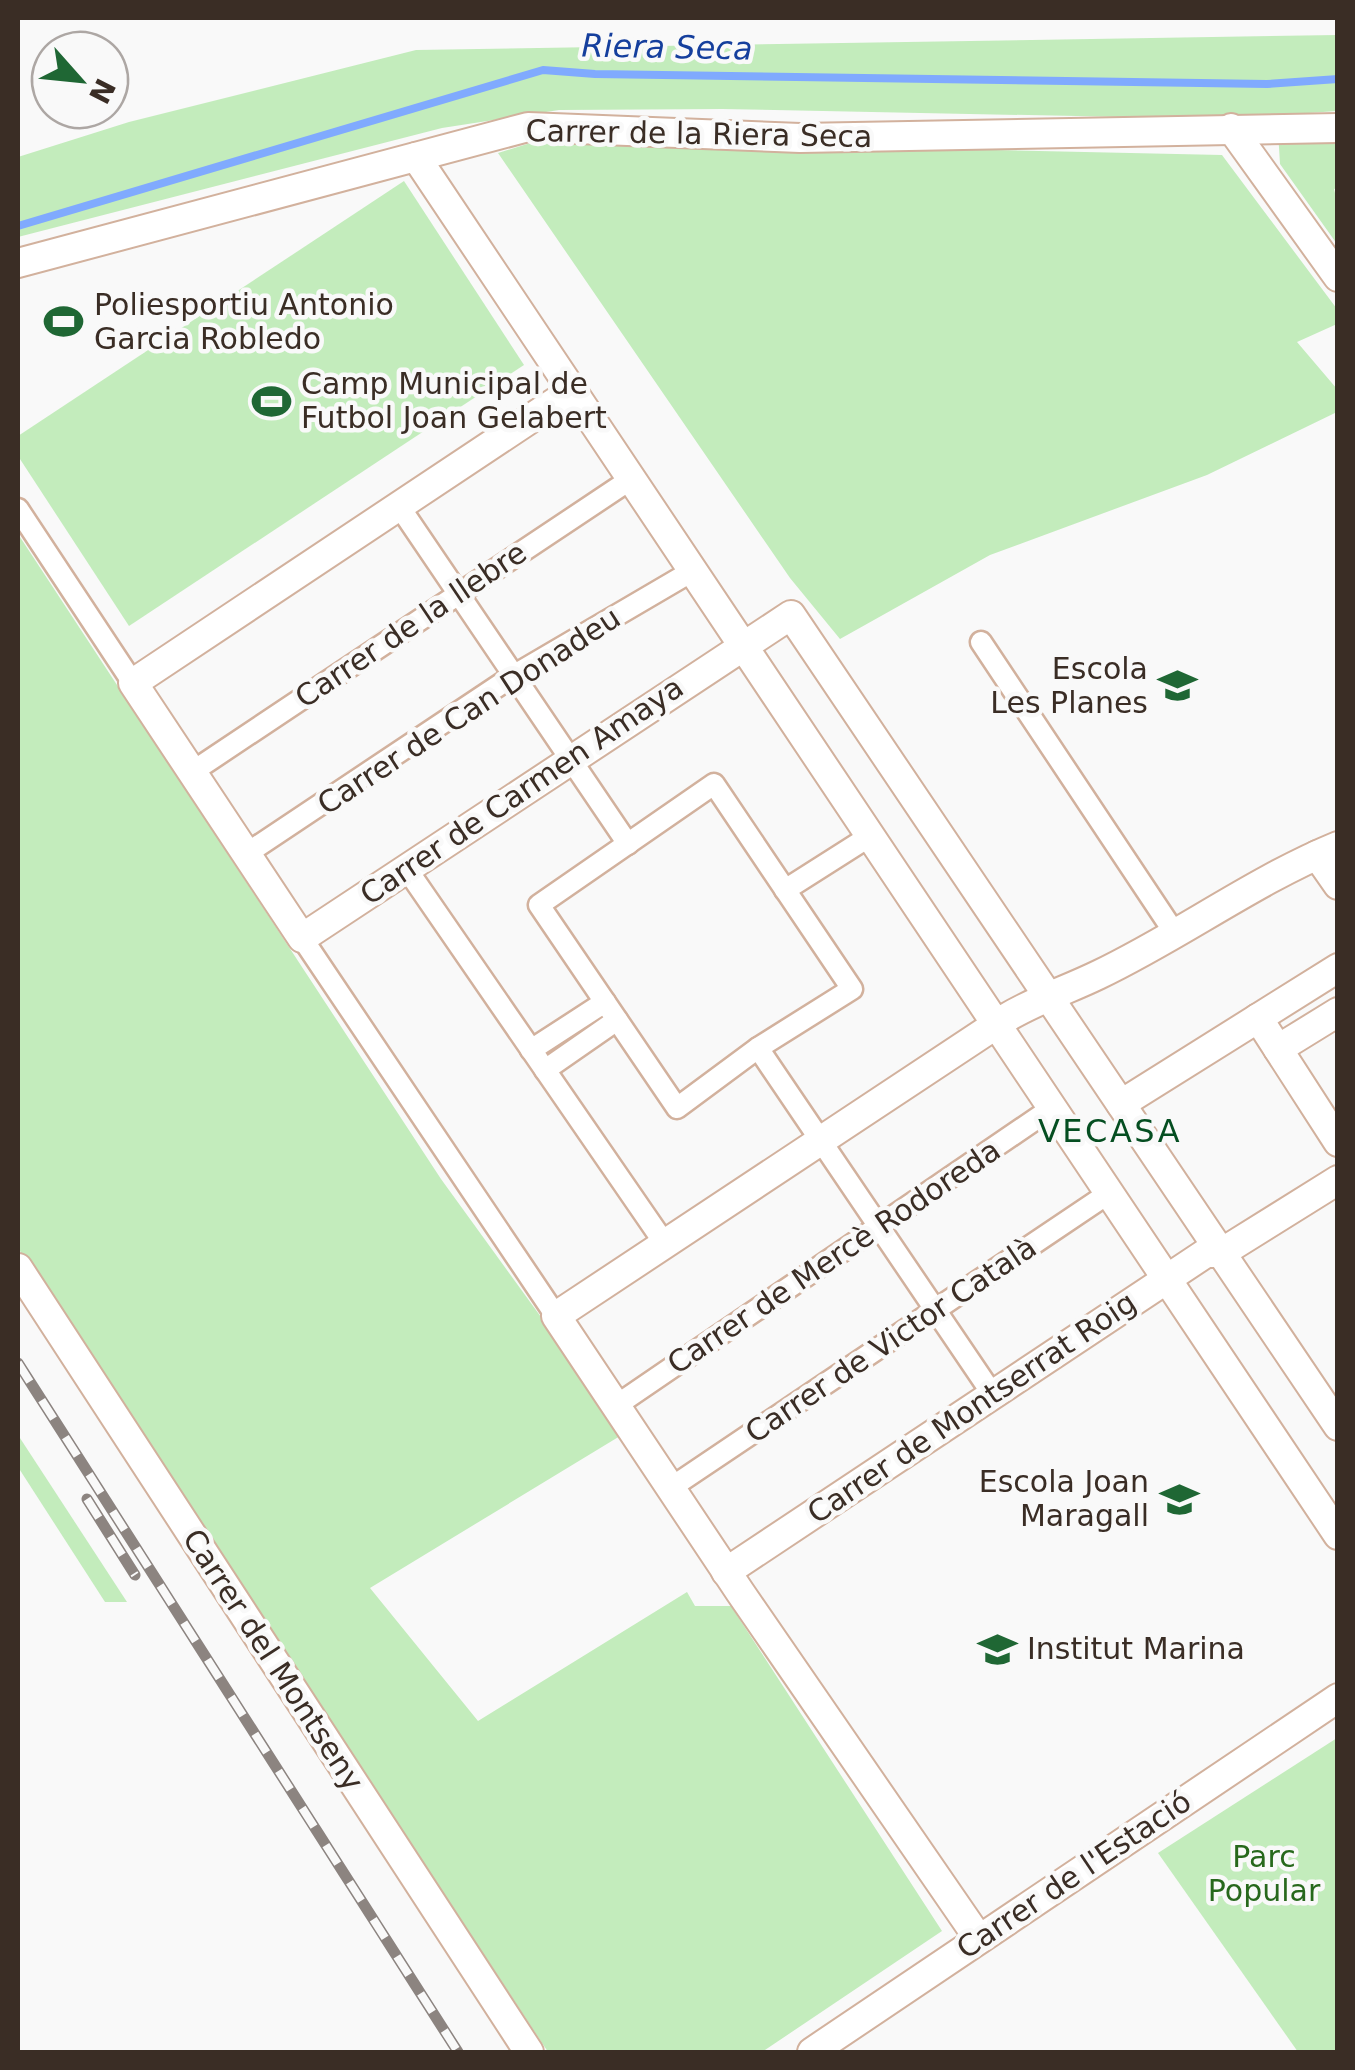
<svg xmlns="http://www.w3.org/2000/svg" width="1355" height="2070" font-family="'DejaVu Sans',sans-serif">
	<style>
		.green { fill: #c3ecbc }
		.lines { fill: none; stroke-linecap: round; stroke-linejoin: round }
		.stream { stroke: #80aafe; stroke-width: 8 }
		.pedestrian-casing { stroke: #d2b19d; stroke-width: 25 }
		.minor-casing { stroke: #d2b19d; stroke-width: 32 }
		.pedestrian { stroke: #fff; stroke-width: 20 }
		.minor { stroke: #fff; stroke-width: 28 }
		.rail-casing { stroke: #8c8480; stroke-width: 11 }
		.rail { stroke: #f9f9f9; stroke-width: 8; stroke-dasharray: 22; stroke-linecap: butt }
		.labels { text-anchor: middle; stroke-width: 9; stroke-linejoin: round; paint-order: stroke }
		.street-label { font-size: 30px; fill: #3a2d25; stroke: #f9f9f9 }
		.poi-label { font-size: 30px; fill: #3a2d25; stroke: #f9f9f9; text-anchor: start }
		.park-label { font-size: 30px; fill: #27681c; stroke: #f9f9f9 }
		.water-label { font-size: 32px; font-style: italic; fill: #153f9d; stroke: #f9f9f9 }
		.neighbourhood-label { font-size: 32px; letter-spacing: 2.5px; fill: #054e21; stroke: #f9f9f9 }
	</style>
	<rect width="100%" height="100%" fill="#f9f9f9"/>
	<g class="green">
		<path d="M1337 35V111L1224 119 722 109 559 110 442 128 18 237V157L129 122 416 50Z"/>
		<path d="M1337 130V188L1334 189 1337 201V244L1280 164 1278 131Z"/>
		<path d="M540 140 1222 155 1337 309V324L1297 342 1337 389V412L1207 475 990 555 840 639 790 578 498 153Z"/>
		<path d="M404 181 524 365 129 626 18 456V436Z"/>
		<path d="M18 534 441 1179 625 1433 370 1588 478 1721 687 1592 695 1606H731L942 1931 762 2052H548L18 1248Z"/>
		<path d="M18 1435 127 1602H105L18 1467Z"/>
		<path d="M1337 1738V2052H1298L1158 1853Z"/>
	</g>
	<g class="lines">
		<path class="stream" d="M18 226 543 70 595 74 1267 84 1338 79"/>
		<defs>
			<g id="pedestrian">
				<path d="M399 506 628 844"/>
				<path d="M18 509 133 683"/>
				<path d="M981 642 1174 932"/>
				<path d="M192 772 631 479"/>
				<path d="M714 784 852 989 758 1048 677 1108 539 905Z"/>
				<path d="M246 854 513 676 694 570"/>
				<path d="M406 868 665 1244"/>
				<path d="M785 890 870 836"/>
				<path d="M302 938 556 1316"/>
				<path d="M758 1048 993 1395"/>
				<path d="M531 1050 605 1002"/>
				<path d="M545 1070 617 1020"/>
				<path d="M617 1405 1052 1108"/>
				<path d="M672 1487 1109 1193"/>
			</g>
			<g id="minor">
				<path d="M1231 128 1338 277"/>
				<path d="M416 157 1338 1535"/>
				<path d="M18 263 528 127 800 138 1338 128"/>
				<path d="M572 391 133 683 302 938 791 615 1338 1426"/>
				<path d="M1317 855 1338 885"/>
				<path d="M1258 1018 1338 1142"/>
				<path d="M1278 1049 1338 1012"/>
				<path d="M1121 1104 1338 968"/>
				<path d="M18 1268 529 2052"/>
				<path d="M726 1572 1206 1253H1221L1338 1180"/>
				<path d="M979 1939 740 1592 556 1316 1006 1018C1036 1000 1067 990 1098 975 1180 936 1253 881 1338 846"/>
				<path d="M812 2052 1338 1698"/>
			</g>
		</defs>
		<use href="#pedestrian" class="pedestrian-casing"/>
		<use href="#minor" class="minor-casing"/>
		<use href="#pedestrian" class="pedestrian"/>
		<use href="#minor" class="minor"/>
		<defs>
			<g id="rail">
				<path d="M18 1363 458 2052"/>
				<path d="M87 1499 135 1575"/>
			</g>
		</defs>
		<use href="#rail" class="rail-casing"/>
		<use href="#rail" class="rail"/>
	</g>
	<defs>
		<symbol id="stadium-bare" viewBox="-9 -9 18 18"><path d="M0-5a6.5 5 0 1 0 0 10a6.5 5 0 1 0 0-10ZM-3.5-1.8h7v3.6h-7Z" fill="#1f6734" stroke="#f9f9f9" stroke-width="2.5" paint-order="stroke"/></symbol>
		<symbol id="school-bare" viewBox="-9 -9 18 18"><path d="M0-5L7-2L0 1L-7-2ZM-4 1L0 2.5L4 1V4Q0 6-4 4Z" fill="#1f6734" stroke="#f9f9f9" stroke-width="2.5" paint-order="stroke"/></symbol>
	</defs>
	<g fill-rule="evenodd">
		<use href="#stadium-bare" x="36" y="294" width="55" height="55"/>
		<use href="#stadium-bare" x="244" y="374" width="55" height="55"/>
		<use href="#school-bare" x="1150" y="658" width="55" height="55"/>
		<use href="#school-bare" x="1152" y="1472" width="55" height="55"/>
		<use href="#school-bare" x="970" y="1622" width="55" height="55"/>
	</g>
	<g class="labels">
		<g class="street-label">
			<text transform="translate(699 134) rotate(1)" y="10">Carrer de la Riera Seca</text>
			<text transform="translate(411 625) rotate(-34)" y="10">Carrer de la llebre</text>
			<text transform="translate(469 711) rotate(-33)" y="10">Carrer de Can Donadeu</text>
			<text transform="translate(522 791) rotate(-34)" y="10">Carrer de Carmen Amaya</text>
			<text transform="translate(834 1257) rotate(-34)" y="10">Carrer de Mercè Rodoreda</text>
			<text transform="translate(891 1340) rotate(-34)" y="10">Carrer de Victor Català</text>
			<text transform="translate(972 1408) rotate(-34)" y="10">Carrer de Montserrat Roig</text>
			<text transform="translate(273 1660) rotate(57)" y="10">Carrer del Montseny</text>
			<text transform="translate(1074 1875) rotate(-34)" y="10">Carrer de l'Estació</text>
		</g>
		<g class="poi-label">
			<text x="94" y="315">Poliesportiu Antonio<tspan x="94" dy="34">Garcia Robledo</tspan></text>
			<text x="301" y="394">Camp Municipal de<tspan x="301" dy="34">Futbol Joan Gelabert</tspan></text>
			<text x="1148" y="679" text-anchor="end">Escola<tspan x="1148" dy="34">Les Planes</tspan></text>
			<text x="1149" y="1492" text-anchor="end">Escola Joan<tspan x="1149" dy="34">Maragall</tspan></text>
			<text x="1027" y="1659">Institut Marina</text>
		</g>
		<g class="park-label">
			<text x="1264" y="1867">Parc<tspan x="1264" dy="34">Popular</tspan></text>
		</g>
		<g class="water-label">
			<text transform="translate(667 47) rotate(1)" y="11">Riera Seca</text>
		</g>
		<g class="neighbourhood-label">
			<text x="1110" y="1142">VECASA</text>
		</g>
	</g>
	<rect width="1355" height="2070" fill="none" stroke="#3a2d25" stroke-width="40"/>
	<g transform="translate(80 80) rotate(117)"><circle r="48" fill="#f9f9f9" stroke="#ada7a4" stroke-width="2.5"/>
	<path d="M0-8L18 38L0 25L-18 38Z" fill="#1f6734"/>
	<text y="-15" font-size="28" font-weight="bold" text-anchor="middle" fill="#3a2d25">N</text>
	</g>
</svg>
